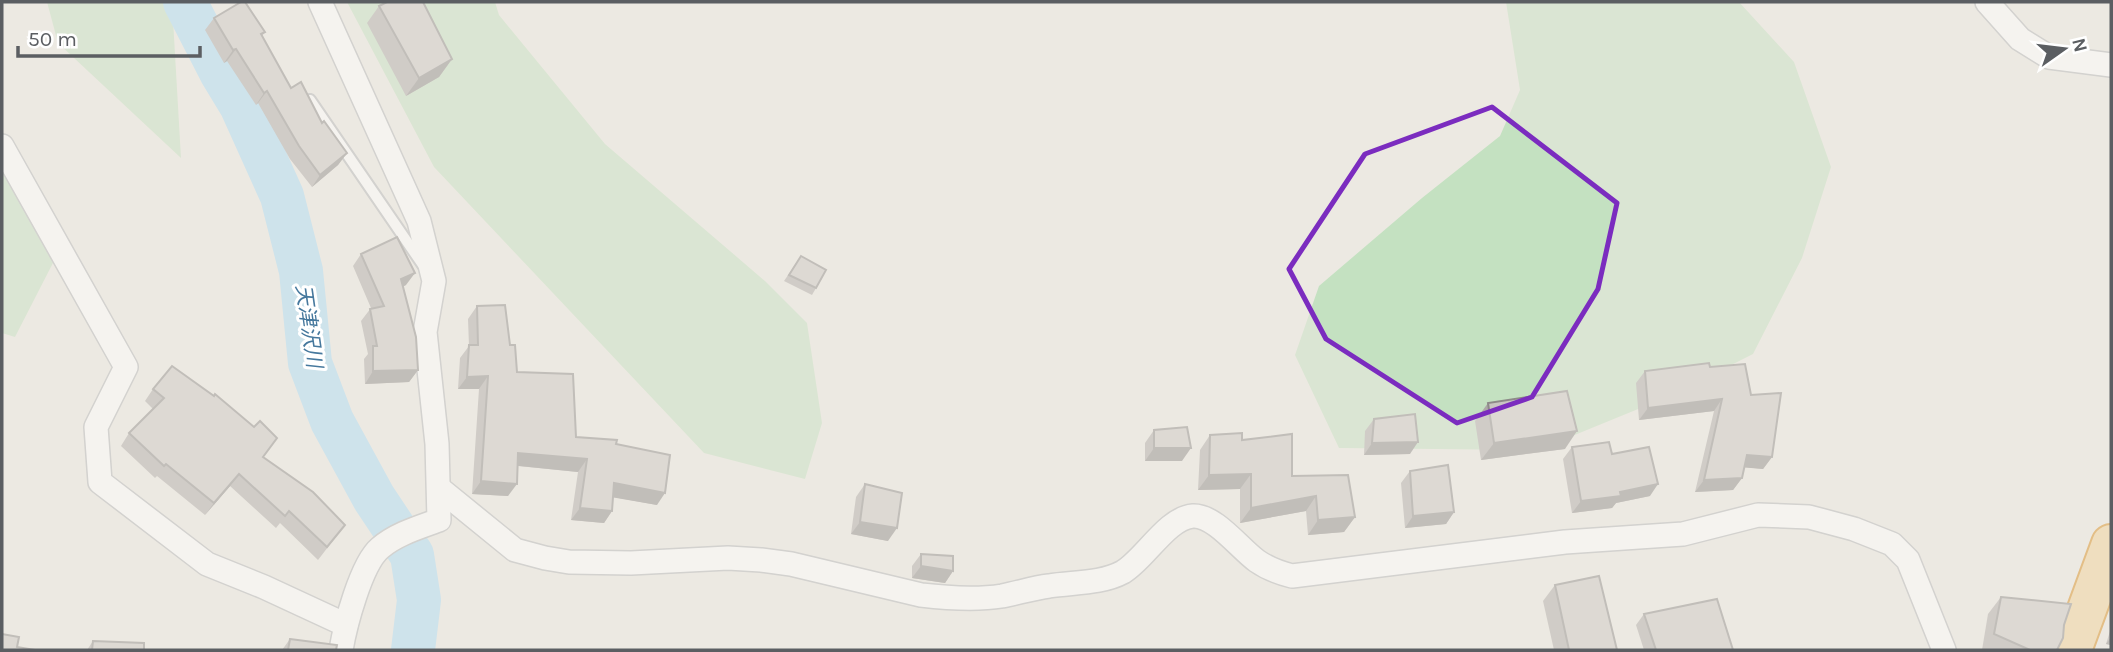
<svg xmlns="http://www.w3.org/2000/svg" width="2113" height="652" font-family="Karla,'Noto Sans JP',sans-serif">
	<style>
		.green { fill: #c4e1c1 }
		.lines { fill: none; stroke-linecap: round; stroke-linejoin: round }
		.river { stroke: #a9dbf6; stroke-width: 44 }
		.lane-casing { stroke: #b3b5b8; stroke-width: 14 }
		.street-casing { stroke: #b3b5b8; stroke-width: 26 }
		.highway-casing { stroke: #d78a18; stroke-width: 42 }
		.lane { stroke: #fff; stroke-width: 10 }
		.street { stroke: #fff; stroke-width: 23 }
		.highway { stroke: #f1d194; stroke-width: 38 }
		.wall { fill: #ada9a7 }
		.shaded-wall { fill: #8d8a88 }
		.building { fill: #c9c5c2; stroke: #8d8a88; stroke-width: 2 }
		.marked { fill: none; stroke: #7b2cbf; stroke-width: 5; stroke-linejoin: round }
		.labels { text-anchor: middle; stroke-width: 6; stroke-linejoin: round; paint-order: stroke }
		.water-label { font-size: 21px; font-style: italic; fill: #46789d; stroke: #fff }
	</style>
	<rect width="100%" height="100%" fill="#ece9e2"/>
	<g class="green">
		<path d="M47 2H172L181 158 58 43Z"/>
		<path d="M347 2H495L499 15 605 144 765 281 807 323 822 423 805 479 704 453 434 167Z"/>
		<path d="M1506 2H1739L1794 62 1831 167 1802 258 1753 354 1670 396 1538 450 1339 448 1295 355 1319 286 1422 198 1500 136 1520 90Z"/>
		<path d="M2 168 55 259 15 337 2 333Z"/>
	</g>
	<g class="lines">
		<path class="river" d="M185 2 221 72 241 105 282 196 301 271 310 363 332 421 374 498 412 555 419 600 413 650"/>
		<defs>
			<path id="lane" d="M310 100 423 265"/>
			<g id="street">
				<path d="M320 2 419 221 434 281 425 332 437 444 439 520C420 527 396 534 380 548 361 564 345 626 341 650"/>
				<path d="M1987 2 2020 39 2049 57 2111 65"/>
				<path d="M2 146 126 367 96 427 100 482 207 564 264 587 346 625"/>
				<path d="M440 489 515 550 545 558 569 562 631 563 728 558 761 560 791 564 921 595C947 598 976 600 1002 596 1018 593 1033 588 1049 586 1072 582 1101 584 1123 572 1145 559 1167 518 1193 516 1215 515 1240 549 1257 561 1267 568 1280 573 1292 576L1565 542 1683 534 1758 515 1809 517 1854 529 1892 544 1908 560 1944 650"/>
			</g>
			<path id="highway" d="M2072 650 2111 544"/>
		</defs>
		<use href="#lane" class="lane-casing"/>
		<use href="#street" class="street-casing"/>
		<use href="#highway" class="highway-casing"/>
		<use href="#lane" class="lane"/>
		<use href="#street" class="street"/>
		<use href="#highway" class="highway"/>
	</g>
	<g class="wall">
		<path d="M379 6 452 59 439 77 406 96 367 23Z"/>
		<path d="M214 18 265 32 262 36 291 88 322 123 347 153 338 165 312 187 290 159 258 103 256 105 227 61 224 63 205 30Z"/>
		<path d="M361 254 406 285 403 286 418 370 409 382 365 384 364 359 368 354 361 321 371 308 353 266Z"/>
		<path d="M801 256 816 288 812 295 784 281Z"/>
		<path d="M477 306 510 345 517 372 576 437 616 444 657 505 613 497 612 511 604 523 571 520 578 472 518 466 508 496 472 494 479 389H458L460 358 469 346 468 319Z"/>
		<path d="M1710 367 1751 395 1772 457 1763 469 1744 467 1742 478 1733 490 1695 492 1714 411 1639 420 1636 383 1645 371Z"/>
		<path d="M153 389 263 458 345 525 318 560 280 523 276 528 230 486 205 515 157 476 155 478 121 446 129 433 153 409 145 401Z"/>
		<path d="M1488 403 1565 449 1481 460 1475 421Z"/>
		<path d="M1374 419 1410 454 1364 455 1365 431Z"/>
		<path d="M1154 430 1182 461H1145V443Z"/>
		<path d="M1210 435 1242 440 1292 476 1355 517 1344 532 1308 535 1306 511 1240 523V489L1198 490 1200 450Z"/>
		<path d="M1572 447 1612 454 1650 496 1616 503 1612 508 1572 513 1563 459Z"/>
		<path d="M1410 471 1454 512 1446 524 1405 528 1401 483Z"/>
		<path d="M865 484 888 541 851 534 856 497Z"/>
		<path d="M921 554 953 571 945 583 912 578V566Z"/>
		<path d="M1555 585 1617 650H1554L1543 601Z"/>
		<path d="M2001 597 2064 625 2057 650H1982L1988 614Z"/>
		<path d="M1644 614 1733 650H1644L1636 625Z"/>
		<path d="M2111 628V645L2106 644Z"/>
		<path d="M290 639 336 650H282Z"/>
		<path d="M93 641 144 650H87Z"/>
	</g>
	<g class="shaded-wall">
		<path d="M236 49 227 61 224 63 233 50Z"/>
		<path d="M452 59 439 77 406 96 419 78Z"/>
		<path d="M267 91 258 103 256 105 264 93Z"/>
		<path d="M347 153 338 165 312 187 320 175Z"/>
		<path d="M415 273 406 285 393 292 401 279Z"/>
		<path d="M418 370 409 382 365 384 373 371Z"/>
		<path d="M488 376 479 389H458L467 377Z"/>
		<path d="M1722 399 1714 411 1639 420 1648 408Z"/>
		<path d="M1577 431 1565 449 1481 460 1494 443Z"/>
		<path d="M1418 442 1410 454 1364 455 1372 443Z"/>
		<path d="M1154 448H1191L1182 461H1145Z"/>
		<path d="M518 453 587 459 578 472 510 465Z"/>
		<path d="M1747 455 1772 457 1763 469 1739 467Z"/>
		<path d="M239 474 230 486 205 515 214 503Z"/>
		<path d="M1251 474 1240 489 1198 490 1209 475Z"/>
		<path d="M1742 478 1733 490 1695 492 1704 480Z"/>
		<path d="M481 481 517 484 508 496 472 494Z"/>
		<path d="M614 483 665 493 657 505 605 496Z"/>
		<path d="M1658 484 1650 496 1616 503 1612 508 1572 513 1581 501Z"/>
		<path d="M1316 496 1306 511 1240 523 1251 508Z"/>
		<path d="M580 508 612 511 604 523 571 520Z"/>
		<path d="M1454 512 1446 524 1405 528 1413 516Z"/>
		<path d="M1355 517 1344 532 1308 535 1318 520Z"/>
		<path d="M860 522 897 528 888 541 851 534Z"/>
		<path d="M921 566 953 571 945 583 912 578Z"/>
		<path d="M2111 637V645L2106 644Z"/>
	</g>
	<g class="building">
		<path d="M241 2H245L265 32 261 34 291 88 301 82 322 123 324 121 347 153 320 175 299 146 267 91 264 93 236 49 233 50 214 18Z"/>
		<path d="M387 2H423L452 59 419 78 379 6Z"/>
		<path d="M397 237 415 273 401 279 416 337 418 370 373 371V346H377L370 309 384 306 361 254Z"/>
		<path d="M801 256 826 270 816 288 789 275Z"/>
		<path d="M505 305 510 345H515L517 372 573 374 576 437 617 440 616 444 670 455 665 493 614 483 612 511 580 508 587 459 518 453 517 484 481 481 488 376 467 377 469 345H478L477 306Z"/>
		<path d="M1709 363 1710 367 1745 364 1751 395 1781 393 1772 457 1747 455 1742 478 1704 480 1722 399 1648 408 1645 371Z"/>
		<path d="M172 366 214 396 215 394 254 427 260 421 277 438 263 457 313 492 345 525 327 547 289 511 285 516 239 474 214 503 166 464 164 466 129 433 164 398 153 389Z"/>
		<path d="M1567 391 1577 431 1494 443 1488 403Z"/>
		<path d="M1415 414 1418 442 1372 443 1374 419Z"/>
		<path d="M1187 427 1191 448H1154V430Z"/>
		<path d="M1242 433V440L1292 434V476L1348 475 1355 517 1318 520 1316 496 1251 508V474L1209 475 1210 435Z"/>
		<path d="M1609 442 1612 454 1649 447 1658 484 1620 492 1621 496 1581 501 1572 447Z"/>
		<path d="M1448 465 1454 512 1413 516 1410 471Z"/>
		<path d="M865 484 902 493 897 528 860 522Z"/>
		<path d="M921 554 953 556V571L921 566Z"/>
		<path d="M1599 576 1617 650H1569L1555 585Z"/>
		<path d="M2001 597 2071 604 2064 625 2063 638 2057 650H2030L1994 634Z"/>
		<path d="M1717 599 1733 650H1656L1644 614Z"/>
		<path d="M2 634 19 637 17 647 35 650H2Z"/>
		<path d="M290 639 337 645 336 650H288Z"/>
		<path d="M93 641 144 643V650H92Z"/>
	</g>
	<path d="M0 0H2113V652H0ZM1492 107 1617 203 1598 289 1532 397 1457 423 1326 339 1289 269 1365 154Z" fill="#ece9e2" fill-opacity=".55" fill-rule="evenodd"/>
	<path class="marked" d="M1492 107 1617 203 1598 289 1532 397 1457 423 1326 339 1289 269 1365 154Z"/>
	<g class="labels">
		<g class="water-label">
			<text transform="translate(309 326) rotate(82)" y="7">天津沢川</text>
		</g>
	</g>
	<rect width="2113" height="652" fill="none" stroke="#5b5e62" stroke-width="7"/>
	<g transform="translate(2064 49) rotate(76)" stroke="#ffffff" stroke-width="5" paint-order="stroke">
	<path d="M0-5L12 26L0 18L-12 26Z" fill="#5b5e62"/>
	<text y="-10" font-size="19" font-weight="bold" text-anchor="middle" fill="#5b5e62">N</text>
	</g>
	<path d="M18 46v10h182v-10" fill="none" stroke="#5b5e62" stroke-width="3.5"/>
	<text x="28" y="46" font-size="21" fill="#5b5e62" stroke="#ffffff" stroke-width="5" paint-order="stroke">50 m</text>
</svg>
